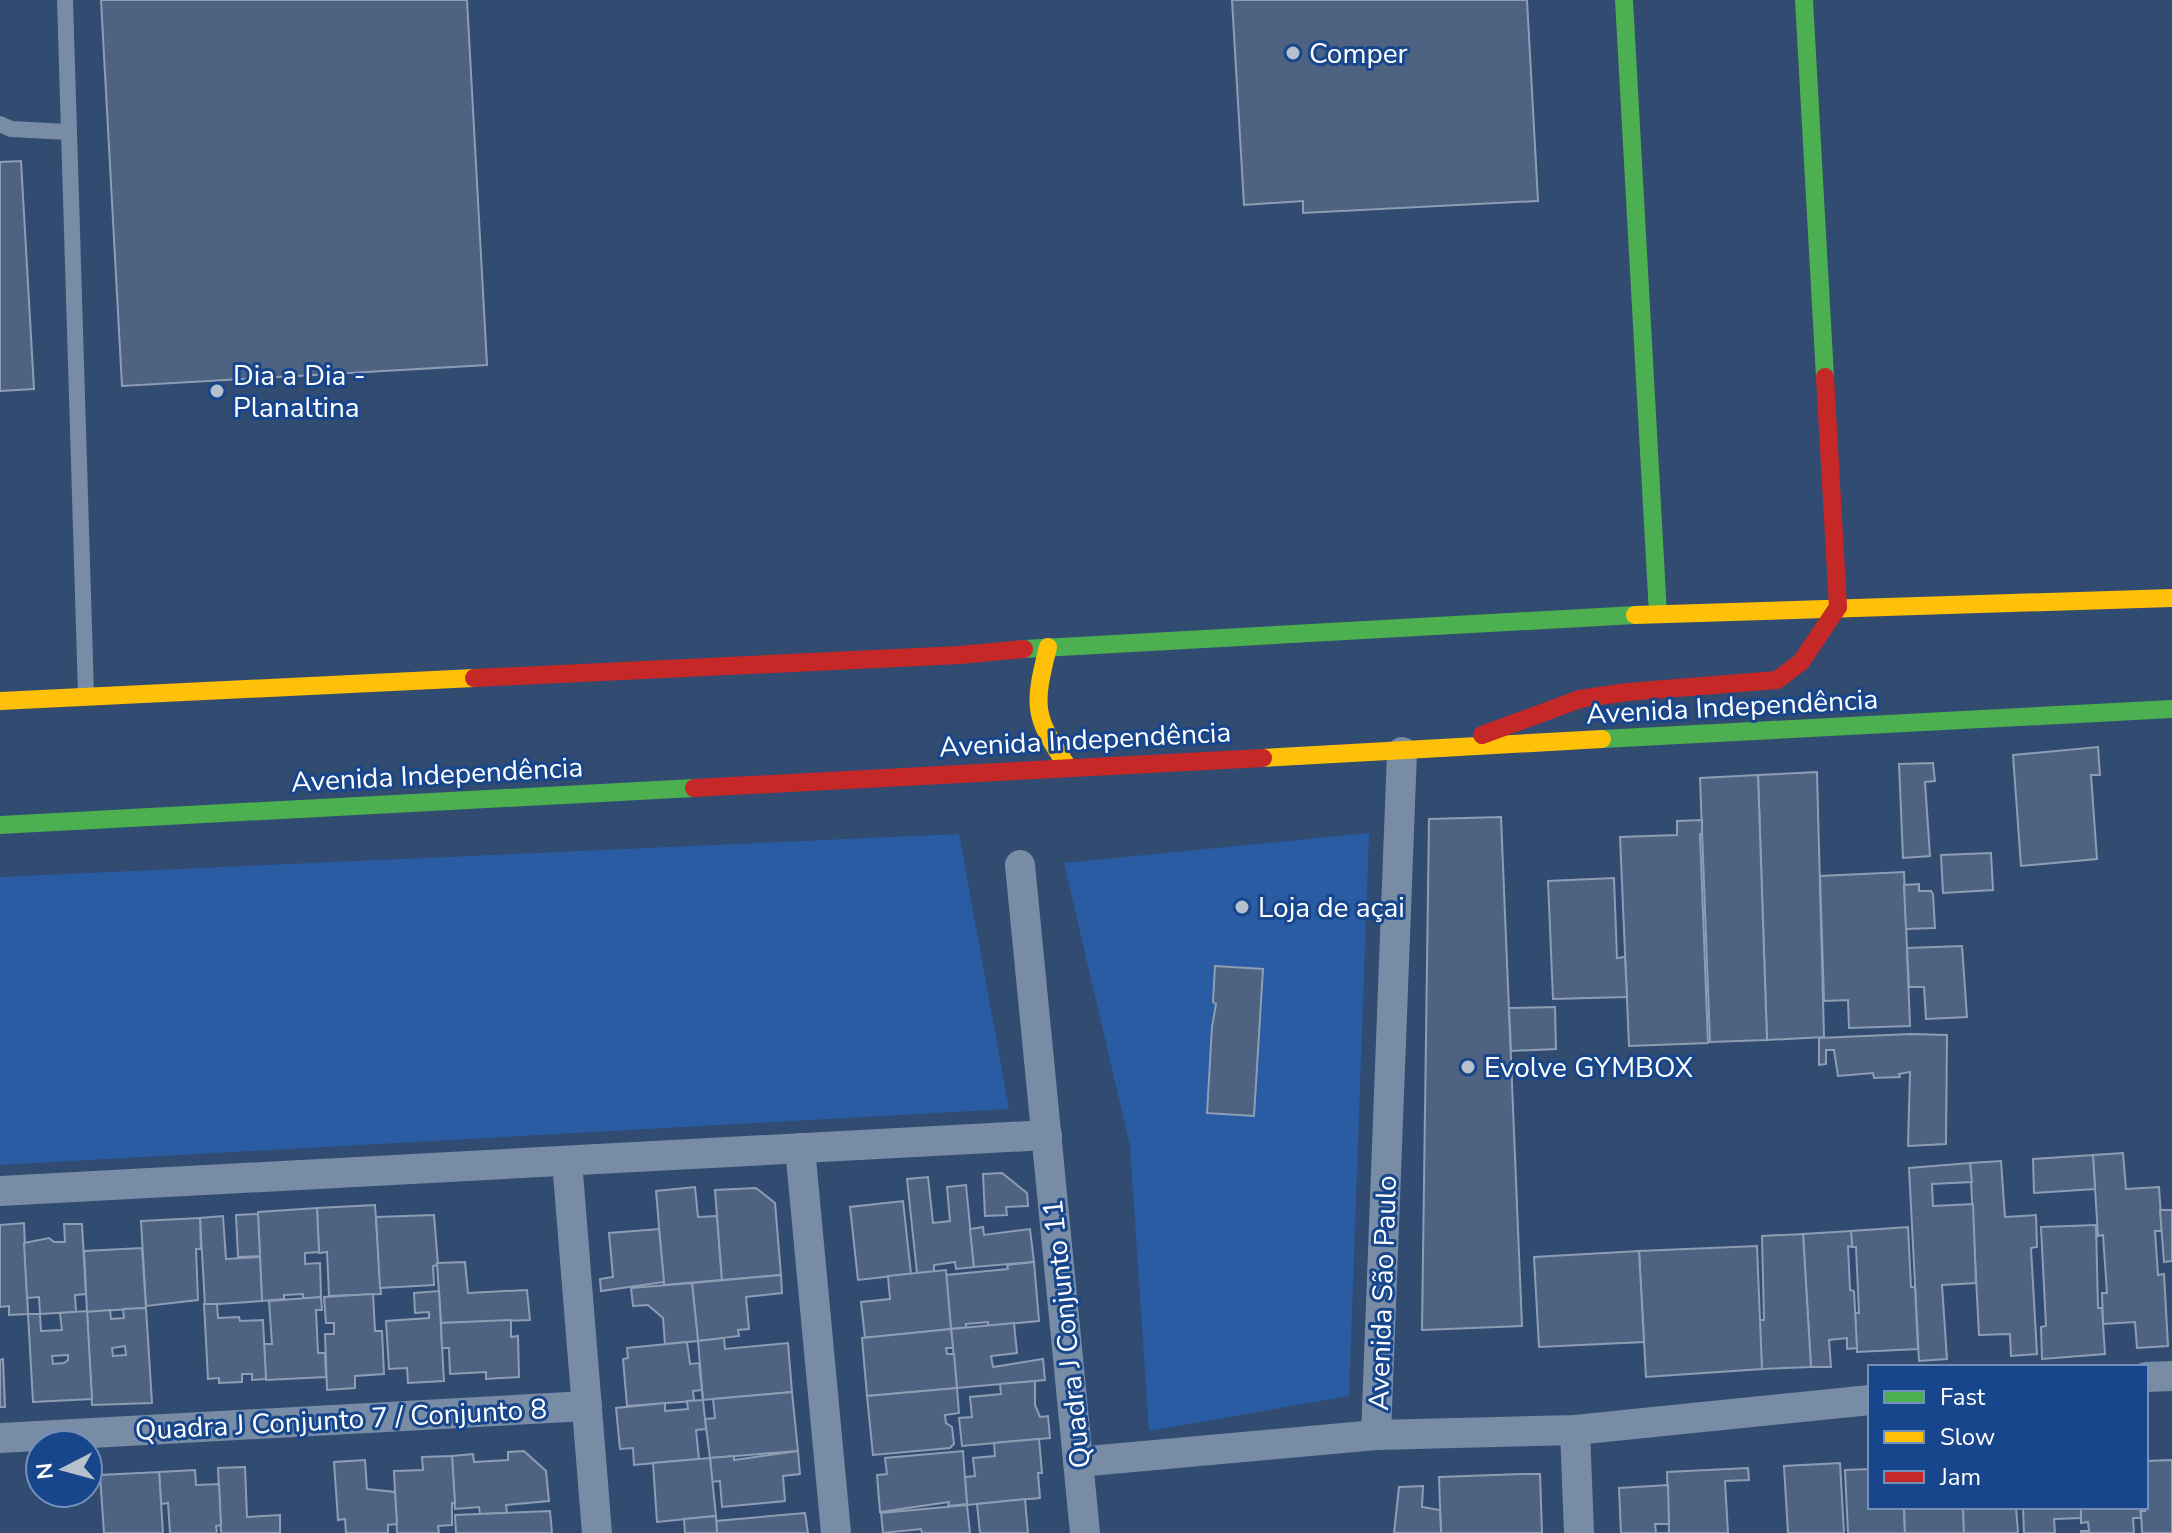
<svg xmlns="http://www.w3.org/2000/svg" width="2172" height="1533" font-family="'Nunito Sans',sans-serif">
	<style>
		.green { fill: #2a5ca3 }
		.building { fill: #4e6382; stroke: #8e9db4; stroke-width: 2; fill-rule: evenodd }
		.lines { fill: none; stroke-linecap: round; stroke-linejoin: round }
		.lane { stroke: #798ca6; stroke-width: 16 }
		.street { stroke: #798ca6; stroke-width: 30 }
		.fast { stroke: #4caf50; stroke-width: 18 }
		.slow { stroke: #ffc107; stroke-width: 18 }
		.jam { stroke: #c62828; stroke-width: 18 }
		.poi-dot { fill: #b7c0cd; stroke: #17468c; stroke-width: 3 }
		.labels { text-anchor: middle; stroke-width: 6; stroke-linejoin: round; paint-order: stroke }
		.poi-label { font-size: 28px; fill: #fff; stroke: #17468c; text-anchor: start }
		.street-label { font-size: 28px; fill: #fff; stroke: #17468c }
	</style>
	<rect width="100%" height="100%" fill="#324b71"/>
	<g class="green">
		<path d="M1369 833 1349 1396 1149 1431 1130 1146 1064 863Z"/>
		<path d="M959 834 1009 1109 0 1165V877Z"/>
	</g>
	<g class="building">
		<path d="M101 0H467L487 365 122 386Z"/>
		<path d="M1232 0H1527L1538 201 1303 213V201L1244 205Z"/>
		<path d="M21 161 34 389 0 391V162Z"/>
		<path d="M2098 747 2100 775H2091L2097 859 2021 866 2013 755Z"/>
		<path d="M1933 763 1935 781 1925 782 1930 856 1903 858 1899 764Z"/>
		<path d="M1817 772 1824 1037 1767 1040 1758 775Z"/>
		<path d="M1758 775 1767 1040 1710 1042 1700 778Z"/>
		<path d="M1501 817 1522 1326 1422 1330 1429 819Z"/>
		<path d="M1702 820V834H1700L1708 1043 1629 1046 1620 837 1677 835V821Z"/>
		<path d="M1991 853 1993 890 1943 893 1941 855Z"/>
		<path d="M1904 872 1910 1026 1849 1028 1848 1000 1824 1001 1820 876Z"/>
		<path d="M1614 878 1617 958 1625 957 1627 997 1553 999 1548 881Z"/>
		<path d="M1919 884V891H1931L1933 894 1935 928 1906 929 1904 885Z"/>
		<path d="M1962 946 1967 1017 1926 1019 1924 987H1909L1907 948Z"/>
		<path d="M1215 966 1263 969 1254 1116 1207 1113 1212 1027 1216 1004 1213 1002Z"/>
		<path d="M1555 1007 1556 1049 1511 1051 1509 1008Z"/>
		<path d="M1911 1034 1947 1035 1946 1144 1908 1146 1910 1072 1899 1074 1900 1077 1874 1078 1873 1073 1838 1076 1834 1050H1826V1064L1819 1065V1038Z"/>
		<path d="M2123 1153 2126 1189 2159 1187 2162 1231H2155L2158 1275 2164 1274 2168 1346 2137 1348 2135 1322 2103 1324 2102 1293H2107L2103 1235 2098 1236 2093 1155Z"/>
		<path d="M2093 1155 2095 1189 2034 1193 2033 1159Z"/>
		<path d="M2001 1161 2005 1217 2036 1215 2037 1247 2031 1248 2037 1354 2011 1356 2010 1334 1979 1335 1970 1163Z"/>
		<path d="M1970 1163 1972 1182 1932 1184 1933 1206 1973 1204 1976 1283 1942 1285 1947 1359 1919 1361 1909 1168Z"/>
		<path d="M1002 1173 1027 1193 1028 1206 1006 1207 1007 1215 985 1216 983 1174Z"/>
		<path d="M928 1177 933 1223 950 1221 947 1187 966 1185 974 1267 956 1269 955 1262 934 1265V1272L917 1273 907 1179Z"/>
		<path d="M695 1187 698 1217 717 1216 722 1280 664 1285 656 1191Z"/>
		<path d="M756 1188 775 1203 781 1275 722 1280 715 1190Z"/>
		<path d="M903 1201 911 1274 858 1280 850 1207Z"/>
		<path d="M375 1205 381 1294 329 1296 327 1252 319 1253 317 1208Z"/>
		<path d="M317 1208 319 1252 305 1253V1264L320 1263 321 1297 303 1299V1294L284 1295V1299L262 1301 258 1212Z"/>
		<path d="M2160 1210H2172V1261L2164 1262Z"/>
		<path d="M258 1214 260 1256 238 1257 236 1215Z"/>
		<path d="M434 1215 438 1265 433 1266 434 1285 380 1288 376 1217Z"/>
		<path d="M223 1216 226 1259 260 1257 262 1301 205 1305 200 1218Z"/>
		<path d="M200 1218 201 1249H196L198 1300 146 1306 141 1221Z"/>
		<path d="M24 1223 28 1314 9 1315V1306L0 1307V1225Z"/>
		<path d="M64 1224H82L86 1294 75 1295 76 1312 40 1314 39 1297 27 1298 24 1243 49 1238 54 1242H65Z"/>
		<path d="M2096 1225 2098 1308H2102L2105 1354 2042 1359 2041 1327 2046 1326 2041 1227Z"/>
		<path d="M983 1227 984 1235 1030 1229 1034 1262 974 1267 970 1229Z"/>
		<path d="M1908 1227 1911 1287H1915L1918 1349 1857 1352 1855 1313H1859L1856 1247H1852L1851 1231Z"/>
		<path d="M659 1229 664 1282 601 1291 600 1279 613 1277 609 1233Z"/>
		<path d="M1851 1231 1852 1247 1848 1246 1850 1290 1854 1291 1857 1348 1847 1349V1338L1829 1340 1831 1367H1811L1803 1234Z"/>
		<path d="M1803 1234 1811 1367 1762 1369 1759 1320H1764L1762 1236Z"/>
		<path d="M1757 1246 1762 1369 1646 1377 1639 1251Z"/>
		<path d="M142 1248 146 1308 87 1312 84 1251Z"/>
		<path d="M1639 1251 1644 1342 1539 1347 1534 1257Z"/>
		<path d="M465 1262 468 1293 527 1290 530 1320 441 1323 437 1263Z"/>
		<path d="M1034 1262 1039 1321 988 1326V1322L966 1324V1328L951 1329 946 1275 1008 1269 1007 1265Z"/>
		<path d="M946 1270 951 1329 865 1338 861 1302 890 1299 888 1276Z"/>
		<path d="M781 1275 782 1293 746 1297 749 1329 738 1330 739 1336 698 1341 692 1283Z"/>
		<path d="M692 1283 698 1341 665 1344 663 1318 648 1305 633 1306 631 1288Z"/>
		<path d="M439 1291 444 1381 408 1383 407 1368 389 1369 386 1321 429 1318V1312L415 1313 414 1293Z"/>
		<path d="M373 1294 375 1331H382L384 1374 355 1376V1388L327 1390 325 1334H334V1323H326L324 1297Z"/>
		<path d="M321 1297 322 1310H316L318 1353H325L326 1377 266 1380 264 1344H272L269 1301Z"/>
		<path d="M204 1304H217L218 1318 239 1317 240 1321 263 1320 266 1379 252 1380V1374H242V1382L219 1383V1378L208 1379Z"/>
		<path d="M146 1308 152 1403 92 1405 87 1312 110 1310 111 1319 124 1318 123 1309ZM125 1346 126 1355 113 1356 112 1348Z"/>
		<path d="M87 1311 92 1399 33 1402 28 1314H40L41 1331 62 1330 60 1313ZM68 1355V1360L64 1363 53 1364 52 1356Z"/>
		<path d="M511 1320V1337L518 1336 519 1377 486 1379V1372L450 1374 449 1348H442L441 1323Z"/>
		<path d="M1014 1323 1017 1353 991 1356 993 1367 1043 1359 1045 1380 957 1388 951 1329Z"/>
		<path d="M951 1329 953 1348H946L947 1354H954L957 1388 867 1396 862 1338Z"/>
		<path d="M724 1338 725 1349 788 1343 792 1392 703 1400 698 1341Z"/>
		<path d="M687 1342 690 1364 699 1363 703 1400 702 1390 693 1391 694 1401 627 1406 623 1359 628 1358 627 1348Z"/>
		<path d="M3 1359 5 1407H0V1360Z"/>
		<path d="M1035 1381V1405L1040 1417 1048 1416 1050 1438 962 1446 959 1418 972 1417 970 1397 1001 1394 1000 1384Z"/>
		<path d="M957 1388 959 1413 945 1415 946 1423 952 1427 954 1444 950 1448 873 1455 867 1396Z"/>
		<path d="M792 1392 798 1451 710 1458 705 1419 715 1418 713 1399Z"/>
		<path d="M703 1400 706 1429 696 1430 699 1459 634 1465 633 1448 620 1449 616 1408 665 1403V1411L688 1409 687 1401Z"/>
		<path d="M1039 1439 1042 1473H1038L1040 1498 967 1505 965 1477 975 1476 973 1458 995 1456 994 1443Z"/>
		<path d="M524 1451 546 1471 549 1501 506 1505 507 1513 480 1514 479 1507 455 1509 452 1456 473 1454 474 1462 508 1460V1452Z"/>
		<path d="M798 1451 800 1474 783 1476 785 1501 722 1507 720 1481 712 1482 710 1458 734 1456V1460Z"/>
		<path d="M963 1451 967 1504 948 1506 949 1502 880 1512 877 1475 887 1474 885 1458Z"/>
		<path d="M452 1456 455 1503H452V1525L438 1526 439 1533H397L394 1471 423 1470 422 1457Z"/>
		<path d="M710 1458 716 1516 657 1522 653 1463Z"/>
		<path d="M365 1460 367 1489 395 1492 397 1524 388 1525V1533H346L345 1519 338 1520 334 1462Z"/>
		<path d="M2172 1460V1533H2142L2141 1511H2145L2146 1507V1461Z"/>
		<path d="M1840 1463 1844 1533H1788L1784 1466Z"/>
		<path d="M245 1467 247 1517 280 1515V1533H221L218 1468Z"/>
		<path d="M1748 1468 1749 1480 1725 1481 1728 1533H1669L1667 1472Z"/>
		<path d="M1870 1469V1507H1904L1905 1533H1848L1845 1470Z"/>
		<path d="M195 1470 196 1485 219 1484 221 1525 216 1526 217 1533H170L168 1503 161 1504 159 1472Z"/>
		<path d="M159 1472 163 1533H104L100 1475Z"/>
		<path d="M1522 1474H1540L1542 1533H1441L1439 1477Z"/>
		<path d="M1668 1485 1669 1524H1655L1656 1533H1669H1621L1619 1488Z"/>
		<path d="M1423 1486 1422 1507 1440 1510 1441 1533H1394L1399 1487Z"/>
		<path d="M1025 1499 1028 1533H980L977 1504Z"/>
		<path d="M967 1505 970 1533H922L921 1529 883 1533 881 1513Z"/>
		<path d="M1904 1507H1963L1964 1533H1905Z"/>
		<path d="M1963 1507H2016L2018 1533H1964Z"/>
		<path d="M2023 1507H2081V1518L2054 1519 2055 1533H2024Z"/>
		<path d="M2081 1507H2140L2141 1518H2133L2134 1533H2081V1531H2089L2088 1522 2081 1523Z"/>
		<path d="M550 1511 552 1533H456L455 1515Z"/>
		<path d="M805 1513 808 1533H717L716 1521Z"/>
		<path d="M716 1516 717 1533H685L684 1519Z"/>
	</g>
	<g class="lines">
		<g class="lane">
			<path d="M65 0 86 694"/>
			<path d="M0 124 11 129 68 132"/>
		</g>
		<g class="street">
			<path d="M1020 865 1085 1533"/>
			<path d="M800 1148 836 1533"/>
			<path d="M567 1161 597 1533"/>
			<path d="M0 1191 1047 1135"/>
			<path d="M2146 1377 2172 1376"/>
			<path d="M1575 1430 1579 1533"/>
			<path d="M1376 1435 1402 752"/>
			<path d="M0 1438 587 1406"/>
			<path d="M1078 1462 1376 1435 1575 1430 1870 1400"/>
		</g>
		<g class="fast">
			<path d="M1624 0 1658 614"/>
			<path d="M1804 0 1825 377"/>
			<path d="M1024 649 1635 615"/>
			<path d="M1602 739 2172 709"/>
			<path d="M0 825 694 788"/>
		</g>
		<g class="slow">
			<path d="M1635 615 2172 598"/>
			<path d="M1048 647C1033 707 1033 716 1068 767"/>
			<path d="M0 701 474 678"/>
			<path d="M1263 758 1602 739"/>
		</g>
		<g class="jam">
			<path d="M1825 377 1838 607"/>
			<path d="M474 678 960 655 1024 649"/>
			<path d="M1482 735 1580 699 1627 692 1777 680 1801 662 1838 607"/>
			<path d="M694 788 1263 758"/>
		</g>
	</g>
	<g class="poi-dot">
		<circle cx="1293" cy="53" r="8"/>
		<circle cx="217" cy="391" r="8"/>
		<circle cx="1242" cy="907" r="8"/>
		<circle cx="1468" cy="1067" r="8"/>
	</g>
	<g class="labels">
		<g class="poi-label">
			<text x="1309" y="63">Comper</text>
			<text x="233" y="385">Dia a Dia -<tspan x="233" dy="32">Planaltina</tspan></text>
			<text x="1258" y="917">Loja de açai</text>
			<text x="1484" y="1077">Evolve GYMBOX</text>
		</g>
		<g class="street-label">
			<text transform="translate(1732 706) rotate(-3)" y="10">Avenida Independência</text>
			<text transform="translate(1085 739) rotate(-3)" y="10">Avenida Independência</text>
			<text transform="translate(437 774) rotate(-3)" y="10">Avenida Independência</text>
			<text transform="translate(1382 1293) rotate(-88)" y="10">Avenida São Paulo</text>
			<text transform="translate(1066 1334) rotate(-96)" y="10">Quadra J Conjunto 11</text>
			<text transform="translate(341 1419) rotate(-3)" y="10">Quadra J Conjunto 7 / Conjunto 8</text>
		</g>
	</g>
	<rect x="1868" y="1365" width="280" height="144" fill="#17468c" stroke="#7490ba" stroke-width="2"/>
	<rect x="1884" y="1391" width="40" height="12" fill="#4caf50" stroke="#7490ba" stroke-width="2"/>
	<text x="1940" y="1405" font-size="24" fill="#ffffff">Fast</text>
	<rect x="1884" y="1431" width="40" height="12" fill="#ffc107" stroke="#7490ba" stroke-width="2"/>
	<text x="1940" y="1445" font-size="24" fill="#ffffff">Slow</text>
	<rect x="1884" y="1471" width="40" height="12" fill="#c62828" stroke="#7490ba" stroke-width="2"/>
	<text x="1940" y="1485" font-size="24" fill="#ffffff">Jam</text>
	<g transform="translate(64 1469) rotate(264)"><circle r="38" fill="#17468c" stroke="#7490ba" stroke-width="2"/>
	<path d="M0-6L14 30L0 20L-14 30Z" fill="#b7c0cd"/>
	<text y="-12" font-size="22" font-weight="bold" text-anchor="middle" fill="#ffffff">N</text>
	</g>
</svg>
